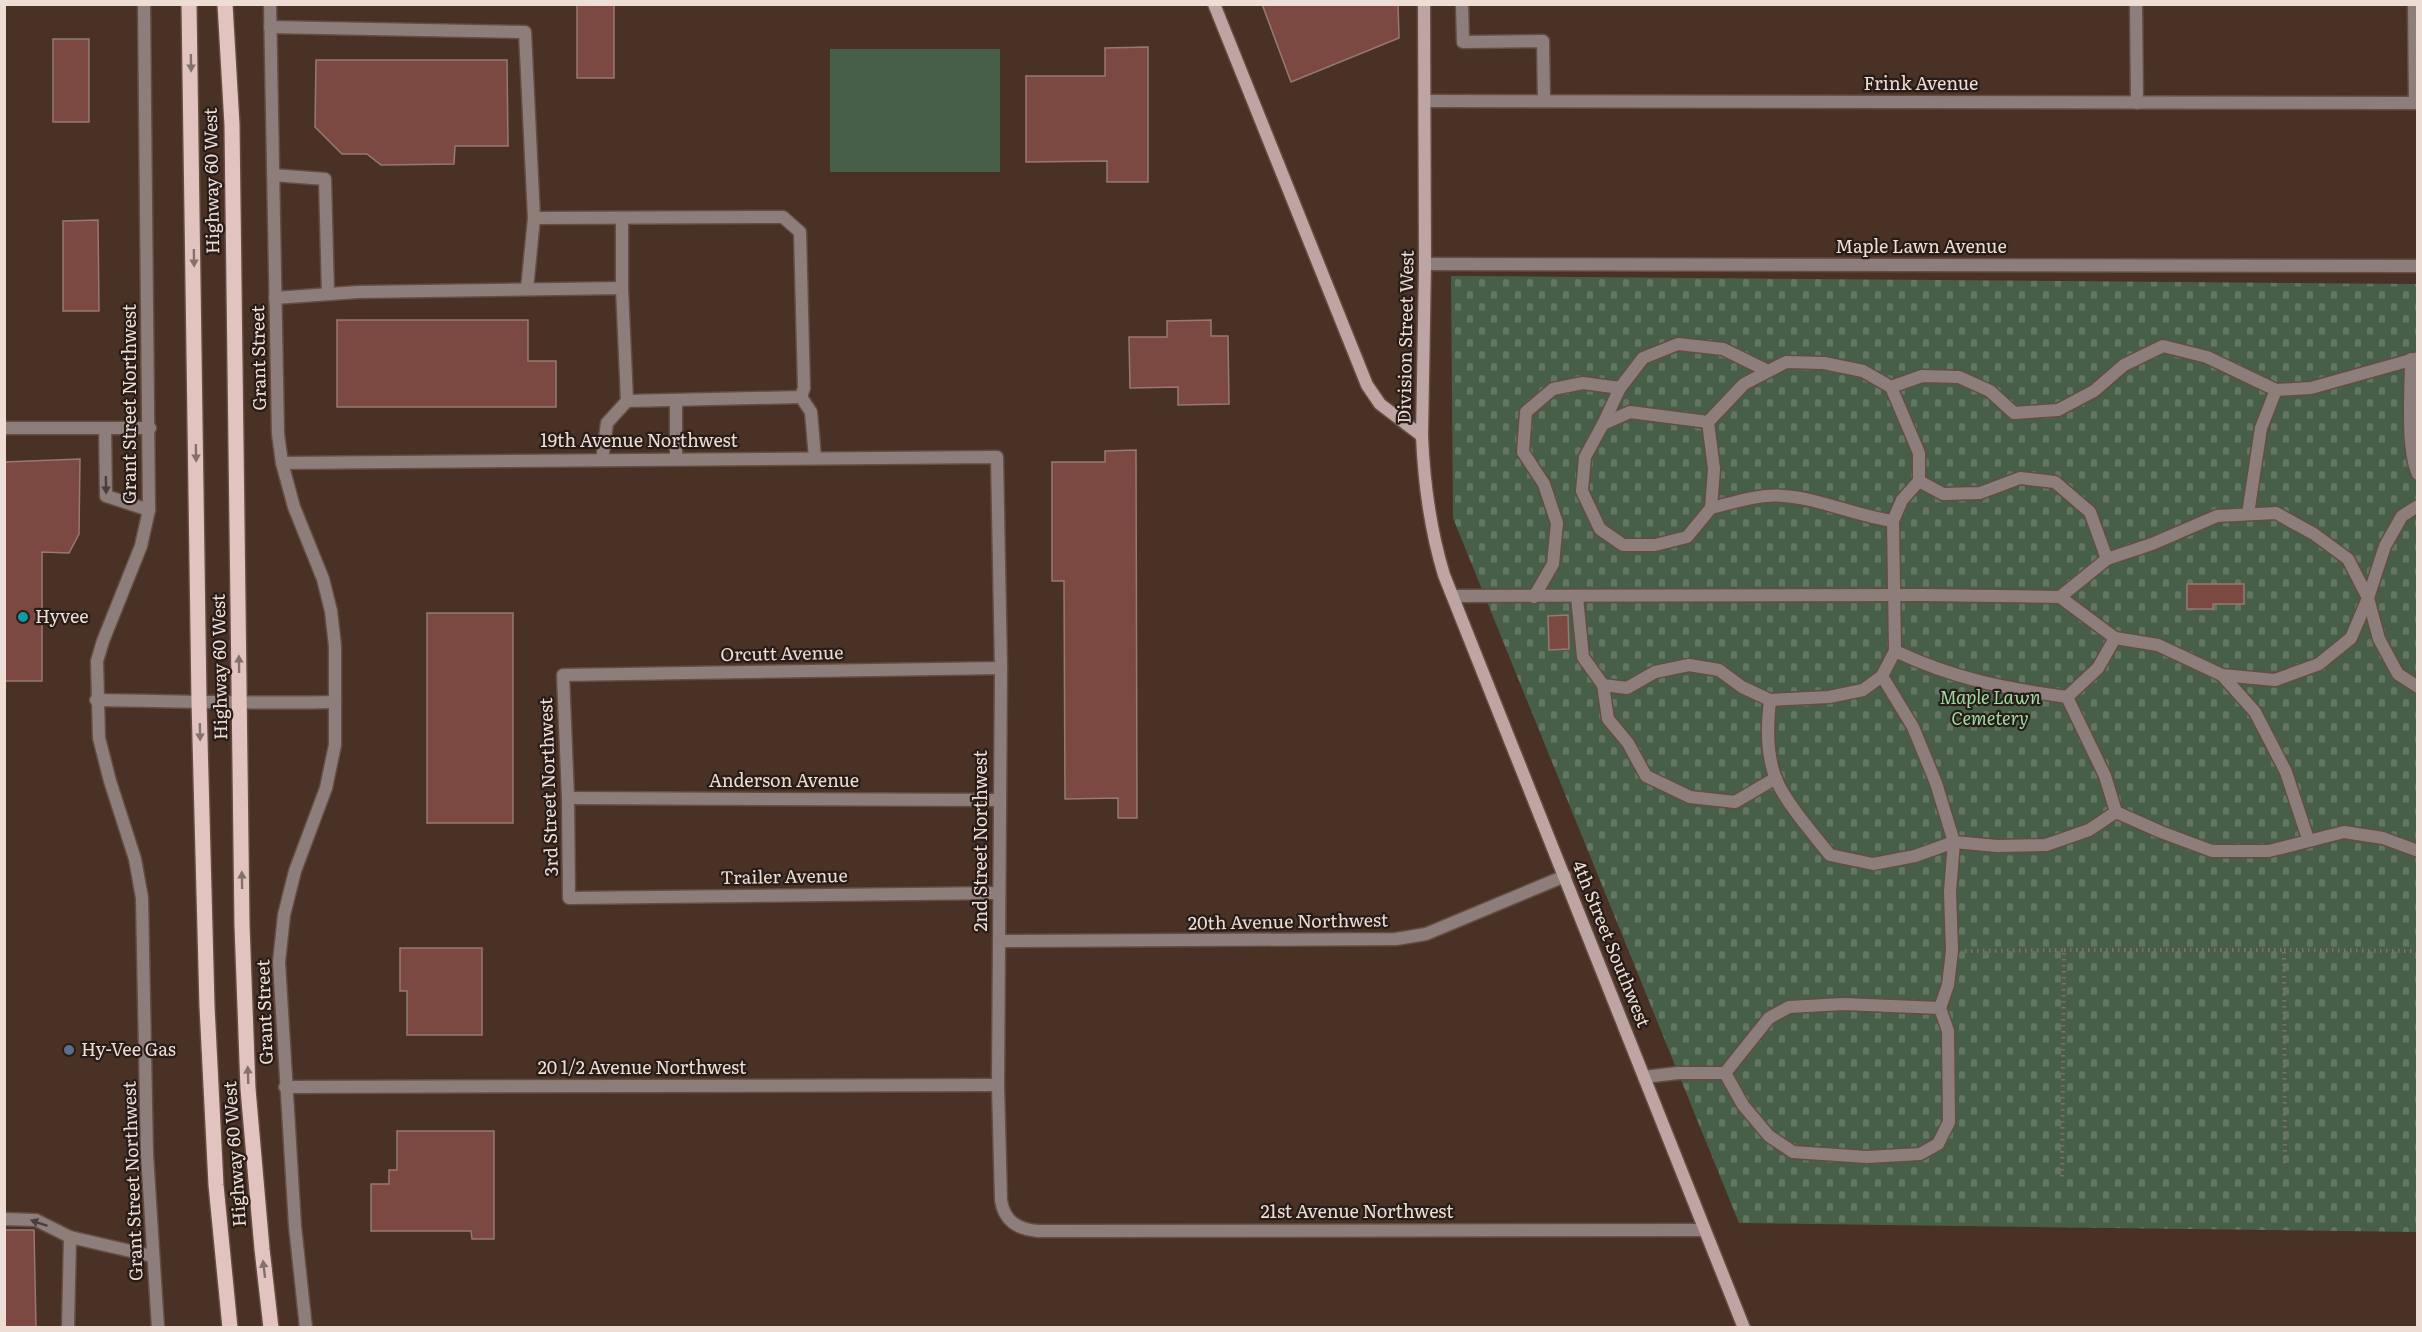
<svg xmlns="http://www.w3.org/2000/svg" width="2422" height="1332" font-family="Literata,serif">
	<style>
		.cemetery { fill: url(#cemetery-stones) }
		.green { fill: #475f48 }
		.building { fill: #7b4942; stroke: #987873; stroke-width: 1.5 }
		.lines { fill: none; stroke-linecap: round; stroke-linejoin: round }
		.lane-casing { stroke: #644d41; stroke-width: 15 }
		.street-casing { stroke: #644d41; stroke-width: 15 }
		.secondary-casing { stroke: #644d41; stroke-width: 15 }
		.primary-casing { stroke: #644d41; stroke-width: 18 }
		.path { stroke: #846f64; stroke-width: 4; stroke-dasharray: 1.5 4.5; stroke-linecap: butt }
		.lane { stroke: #8d7e7c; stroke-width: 12 }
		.street { stroke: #8d7e7c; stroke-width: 12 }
		.secondary { stroke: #bda5a3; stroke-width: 12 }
		.primary { stroke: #e2c3c0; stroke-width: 15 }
		.oneway { fill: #84706c }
		.oneway2 { fill: #4b3e3a }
		.culture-dot { fill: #0f9aa8; stroke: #271c17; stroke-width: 2 }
		.service-dot { fill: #5c6f8a; stroke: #271c17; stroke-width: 2 }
		.labels { text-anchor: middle; stroke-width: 4.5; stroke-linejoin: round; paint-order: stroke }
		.street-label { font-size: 18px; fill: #edddd5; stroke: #271c17 }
		.poi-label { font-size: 18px; fill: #edddd5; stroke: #271c17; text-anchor: start }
		.park-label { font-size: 18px; font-style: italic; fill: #9fdca3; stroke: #271c17 }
	</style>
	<defs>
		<pattern id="cemetery-stones" width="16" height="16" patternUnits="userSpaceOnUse" patternTransform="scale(1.5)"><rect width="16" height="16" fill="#475f48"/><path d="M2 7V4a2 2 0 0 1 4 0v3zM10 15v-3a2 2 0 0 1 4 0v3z" fill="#627662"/></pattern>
	</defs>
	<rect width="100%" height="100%" fill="#4a3125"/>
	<path class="cemetery" d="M1451 276 2417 284V1232L1739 1223 1453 518Z"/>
	<rect class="green" x="830" y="49" width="170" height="123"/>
	<g class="building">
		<rect x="577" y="4" width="37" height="74"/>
		<path d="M1262 4H1398L1399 38 1291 82Z"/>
		<rect x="53" y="39" width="36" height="83"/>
		<path d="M1148 47V182H1107V161L1026 162V76H1105V48Z"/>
		<path d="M316 60H507L508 146H455L454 164 381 165 367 154H342L315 127Z"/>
		<path d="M98 220 99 311H63V221Z"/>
		<path d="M337 320H528V361H556V407H337Z"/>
		<path d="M1211 320V336H1228L1229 404 1178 405V387L1130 388 1129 337H1167V321Z"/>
		<path d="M1136 450 1137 818H1118V798L1065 799 1064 581H1052V462H1105V451Z"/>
		<path d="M80 459 79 534 69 553 42 552V681H4V462Z"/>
		<path d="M2187 584H2244V604H2213V609H2187Z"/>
		<rect x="427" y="613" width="86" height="210"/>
		<path d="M1568 615 1569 649 1549 650 1548 616Z"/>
		<path d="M400 948H482V1035H407V991H400Z"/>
		<path d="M397 1131H494V1239H472L471 1231H371V1184H389V1170H397Z"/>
		<path d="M4 1230H34L36 1328H4Z"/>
	</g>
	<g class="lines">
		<defs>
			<g id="lane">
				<path d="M1462 4 1463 42 1543 41 1544 101"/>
				<path d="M270 27 525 32 534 218 783 217 800 232 804 388 801 397 627 401 622 288 358 292 275 298"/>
				<path d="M273 175 325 179 328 294"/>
				<path d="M622 288V218"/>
				<path d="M527 289 534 218"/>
				<path d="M2411 359C2411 387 2406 450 2418 474"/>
				<path d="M1891 387 1919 453V481"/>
				<path d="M801 397 811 412 815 458"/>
				<path d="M1708 422 1714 469 1711 508 1687 537 1655 545H1623L1600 529 1582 491 1585 457 1603 424 1630 412 1708 422 1744 384 1786 362 1824 363 1863 371 1891 387 1922 376 1959 377 1990 391 2014 413 2058 410 2094 391 2124 365 2163 346 2207 357 2276 390"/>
				<path d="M1603 424 1620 388 1643 358 1678 344 1723 349 1768 371"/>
				<path d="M4 428H150"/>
				<path d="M105 428 106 496 149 510"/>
				<path d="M676 459V400"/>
				<path d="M602 460 607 423 627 401"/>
				<path d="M2418 506 2402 516 2385 546 2368 598 2379 639 2398 674 2418 687"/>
				<path d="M1711 508C1733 503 1761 493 1784 496 1822 499 1856 516 1893 521"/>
				<path d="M2248 514 2261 428 2276 390 2311 388 2418 358"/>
				<path d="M1453 596 1924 595 2060 597 2115 638 2158 645 2222 675 2275 680 2319 664 2351 638 2368 598 2348 559 2314 534 2276 513 2217 516 2152 544 2107 559 2060 597"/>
				<path d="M1534 597 1553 564 1557 523 1544 484 1523 452 1526 412 1553 389 1583 383 1620 388"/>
				<path d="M1577 597 1583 657 1603 685 1627 688 1655 672 1689 665 1719 670 1742 687 1770 700 1829 697 1863 690 1882 676 1913 727 1936 783 1954 842 1950 892 1952 951 1948 985 1940 1008"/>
				<path d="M1895 651 1893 521 1902 500 1919 481 1943 494 1980 493 2020 478 2055 482 2090 512 2107 559"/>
				<path d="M2222 675 2255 712 2286 772 2308 839"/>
				<path d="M1603 685 1608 719 1628 743 1646 776 1690 797 1735 802 1776 778"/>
				<path d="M2067 697 2098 668 2115 638"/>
				<path d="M1770 700C1767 726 1766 754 1776 779 1785 802 1814 835 1830 855L1873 864 1915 856 1954 842 1997 846 2046 845 2089 830 2116 812 2105 776 2067 697C2002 688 1955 679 1895 651L1882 676"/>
				<path d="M2116 812 2161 832 2212 851H2269L2344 832 2383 838 2418 851"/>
				<path d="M1644 1077 1678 1073H1725L1743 1105 1769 1136 1793 1152 1867 1157 1920 1154 1938 1144 1949 1122 1948 1031 1940 1008 1843 1004 1789 1007 1769 1018 1725 1073"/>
				<path d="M4 1219 36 1220 70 1237"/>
				<path d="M68 1328 70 1237 152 1256"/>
			</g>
			<g id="street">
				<path d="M144 4 149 510 141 546 103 641 97 661 99 738 110 781 135 859 142 898 147 1154 158 1328"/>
				<path d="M270 4 278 434 282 463 294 507 323 579 331 611 335 646V745L326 788 295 871 284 915 279 962 295 1226 306 1328"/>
				<path d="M2136 4 2137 103"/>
				<path d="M2414 4 2415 103"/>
				<path d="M1425 101 2418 103"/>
				<path d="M1425 264 2418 266"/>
				<path d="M282 463 997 457 1001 668 998 1085 1001 1200C1004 1221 1017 1229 1038 1231L1704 1230"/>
				<path d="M96 700C176 701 255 704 335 702"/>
				<path d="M568 798 999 800"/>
				<path d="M999 893 569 898 568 798 563 675 1001 668"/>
				<path d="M999 941 1396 939 1426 934 1565 876"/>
				<path d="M285 1087 998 1085"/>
			</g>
			<g id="secondary">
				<path d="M1214 4 1367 385 1380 404 1422 436 1425 264 1424 4"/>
				<path d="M1422 436C1424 484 1430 529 1444 575L1744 1328"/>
			</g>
			<g id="primary">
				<path d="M189 4 199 701 207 1006 216 1185 230 1328"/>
				<path d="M225 4 232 125 242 925 248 1089 262 1249 271 1328"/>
			</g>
		</defs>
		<use href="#lane" class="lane-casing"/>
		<use href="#street" class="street-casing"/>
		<use href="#secondary" class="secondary-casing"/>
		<use href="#primary" class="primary-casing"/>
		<g class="path">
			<path d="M2064 950H2284L2285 1163"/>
			<path d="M2284 950 2418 951"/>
			<path d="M1965 951 2064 950 2062 1181"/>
		</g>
		<use href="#lane" class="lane"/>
		<use href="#street" class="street"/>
		<use href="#secondary" class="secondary"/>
		<use href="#primary" class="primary"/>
	</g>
	<defs><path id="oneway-solid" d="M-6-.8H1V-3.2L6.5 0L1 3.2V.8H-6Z" transform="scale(1.5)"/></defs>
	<g class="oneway">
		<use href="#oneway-solid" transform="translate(191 63) rotate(89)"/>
		<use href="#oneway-solid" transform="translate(194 258) rotate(89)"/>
		<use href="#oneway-solid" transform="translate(196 453) rotate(89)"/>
		<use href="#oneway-solid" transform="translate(239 664) rotate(-91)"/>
		<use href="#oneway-solid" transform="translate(200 732) rotate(89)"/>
		<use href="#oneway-solid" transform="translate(242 880) rotate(-91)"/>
		<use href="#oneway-solid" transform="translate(248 1075) rotate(-92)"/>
		<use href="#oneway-solid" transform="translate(264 1269) rotate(-97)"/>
	</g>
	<g class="oneway2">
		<use href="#oneway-solid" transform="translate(106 485) rotate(89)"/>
		<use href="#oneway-solid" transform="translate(39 1223) rotate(-161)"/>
	</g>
	<circle class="culture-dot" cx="23" cy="617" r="6"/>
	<circle class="service-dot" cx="69" cy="1050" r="6"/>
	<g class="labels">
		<g class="street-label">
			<text x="1921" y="90">Frink Avenue</text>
			<text transform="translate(212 181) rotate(-91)" y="6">Highway 60 West</text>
			<text x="1921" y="253">Maple Lawn Avenue</text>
			<text transform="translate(1406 337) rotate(-89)" y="6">Division Street West</text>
			<text transform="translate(259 358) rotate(-91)" y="6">Grant Street</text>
			<text transform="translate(130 404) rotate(-90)" y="6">Grant Street Northwest</text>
			<text x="639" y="447">19th Avenue Northwest</text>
			<text transform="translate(782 654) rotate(-1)" y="6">Orcutt Avenue</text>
			<text transform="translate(220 667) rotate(-91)" y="6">Highway 60 West</text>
			<text x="784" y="787">Anderson Avenue</text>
			<text transform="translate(549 787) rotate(-92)" y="6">3rd Street Northwest</text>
			<text transform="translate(981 841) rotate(-90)" y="6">2nd Street Northwest</text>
			<text transform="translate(784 877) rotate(-1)" y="6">Trailer Avenue</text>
			<text transform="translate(1288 922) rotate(-1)" y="6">20th Avenue Northwest</text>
			<text transform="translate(1611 944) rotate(68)" y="6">4th Street Southwest</text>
			<text transform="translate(265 1012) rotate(-92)" y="6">Grant Street</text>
			<text x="642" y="1074">20 1/2 Avenue Northwest</text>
			<text transform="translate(235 1154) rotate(-94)" y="6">Highway 60 West</text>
			<text transform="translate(133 1181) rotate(-92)" y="6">Grant Street Northwest</text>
			<text x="1357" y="1218">21st Avenue Northwest</text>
		</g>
		<g class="poi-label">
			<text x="35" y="623">Hyvee</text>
			<text x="81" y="1056">Hy-Vee Gas</text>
		</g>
		<g class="park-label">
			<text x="1990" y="704">Maple Lawn<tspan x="1990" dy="21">Cemetery</tspan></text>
		</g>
	</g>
	<rect width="2422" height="1332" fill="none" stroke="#edddd5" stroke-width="12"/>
</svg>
